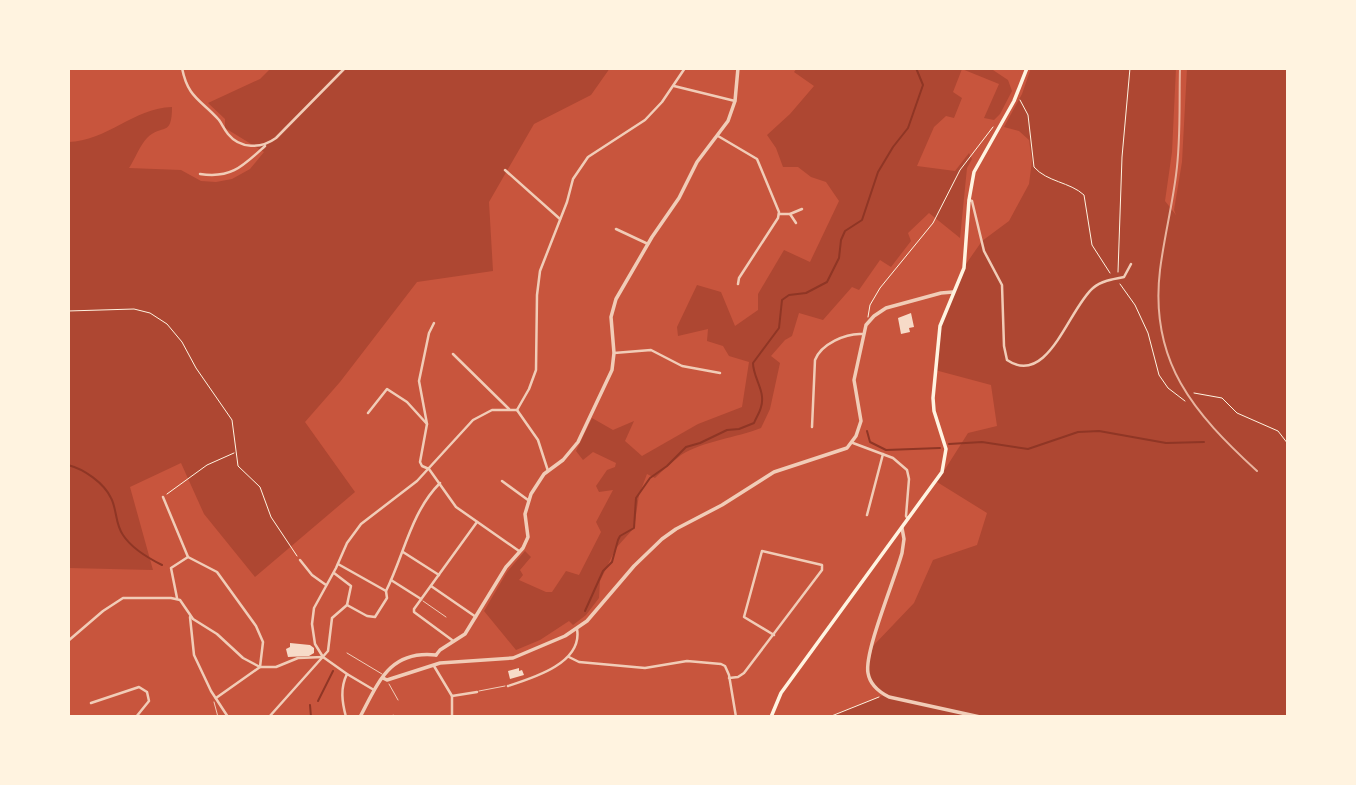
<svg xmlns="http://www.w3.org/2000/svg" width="1356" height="785" font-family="Arial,sans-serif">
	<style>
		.green { fill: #ae4732 }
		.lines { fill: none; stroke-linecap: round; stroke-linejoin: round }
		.stream { stroke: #8f3625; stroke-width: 2 }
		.building { fill: #f7dbc8 }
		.path { stroke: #fff3e0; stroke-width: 1 }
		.service { stroke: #f1ccb7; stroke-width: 1 }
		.minor { stroke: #f1ccb7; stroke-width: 2.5 }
		.tertiary { stroke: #f1ccb7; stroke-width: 3.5 }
		.secondary { stroke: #fff3e0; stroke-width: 3.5 }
		.rail { stroke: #e9b49f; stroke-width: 2 }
	</style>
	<rect width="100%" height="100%" fill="#c8553d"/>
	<g class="green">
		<path d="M271 68H610L591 95 534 124 489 202 493 271 417 282 340 382 305 422 355 492 255 577 204 514 181 463 130 487 153 570 68 568V142C107 141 134 108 172 107 172 138 162 123 147 138 140 145 135 159 129 168L181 170 201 181 216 182 232 179 250 169 264 152 225 128V119L208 103 260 79Z"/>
		<path d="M797 68H990L1008 80 1012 91 1000 114 994 120 984 118 999 84 962 69 953 92 962 98 954 118 946 116 934 127 917 166 955 171 969 153 972 159 967 168 960 238 929 213 908 233 911 241 891 267 880 260 859 290 852 287 823 320 799 313 792 336 785 340 771 356 780 363 770 409 761 428C736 438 703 441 681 455 672 462 663 470 655 478L647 474 639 495 634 528 616 548 600 581 599 598 586 615 573 625 569 621 540 640 516 650 484 611 507 572 525 551 531 557 520 570 523 575 519 580 546 592H552L566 571 579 575 601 532 596 522 613 490 599 492 596 486 607 470 615 467 616 463 593 452 583 460 576 451 592 418 613 430 634 421 625 441 642 456 698 424 742 407 749 362 729 356 723 346 707 341 708 329 678 336 677 327 697 285 721 292 735 326 758 310V294L784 250 810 262 839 201 826 182 811 177 798 167H783L776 148 767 135 790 114 814 86 794 72Z"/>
		<path d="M1031 68H1176L1172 152 1165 201 1176 215 1174 210 1182 162 1187 68H1288V717H828L884 695 877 689 867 672 873 646 914 603 933 560 977 545 987 513 937 482 968 433 997 426 991 385 935 370 940 324 966 264 982 241 1009 221 1029 184 1032 161 1029 140 1019 131 1004 127 1022 94Z"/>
	</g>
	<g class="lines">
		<g class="stream">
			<path d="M867 431 870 442 886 450 940 448"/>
			<path d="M949 444 982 442 1028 449 1078 432 1099 431 1166 443 1204 442"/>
			<path d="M68 465C84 469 104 483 111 498 117 509 115 524 123 535 132 549 148 558 162 565"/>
			<path d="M585 611 603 571 612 562 618 540 620 536 634 528 636 498 650 478 667 466 686 447 700 443 727 430 739 429 754 423C756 418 760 412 761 407 766 391 753 378 753 363L779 328 782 300 789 295 806 293 827 282 839 258 841 240 845 231 862 220 878 172 893 147 908 128 923 85 916 68"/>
			<path d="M318 701 333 671"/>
			<path d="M310 705 311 717"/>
		</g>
	</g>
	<g class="building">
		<path d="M911 313 914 327 909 328 910 332 901 334 898 318Z"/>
		<path d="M290 643 310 645 314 648V653L309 656 288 657 286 649 290 647Z"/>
		<path d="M519 668V671L522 670 524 675 510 679 508 671Z"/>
	</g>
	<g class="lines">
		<g class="path">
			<path d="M1020 100 1028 115 1034 167C1047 182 1070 182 1084 195L1092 245 1110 273"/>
			<path d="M1118 272 1122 157 1130 68"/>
			<path d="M1120 284 1135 305 1148 333 1159 375 1168 388 1185 401"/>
			<path d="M68 311 134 309 150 313 167 324 182 342 196 368 232 420 238 466 260 487 271 517 297 556"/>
			<path d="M868 317 870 305 880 288 933 223 960 170 993 127"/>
			<path d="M1194 393 1222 398 1237 413 1278 431 1288 444"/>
			<path d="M167 494 207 465 234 453"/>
			<path d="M829 717 879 697"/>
		</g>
		<g class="service">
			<path d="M423 601 446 617"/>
			<path d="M347 653 382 674"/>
			<path d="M389 684 398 700"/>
			<path d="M479 691 505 686"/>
			<path d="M214 702 218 717"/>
			<path d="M392 717 393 715"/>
		</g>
		<g class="minor">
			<path d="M182 68C188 98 200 99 219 120 222 124 224 129 228 134 240 149 261 149 276 138L345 68"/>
			<path d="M674 86 735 101"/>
			<path d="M718 136 757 159 779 212 778 218 739 278 738 284"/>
			<path d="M505 170 560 219"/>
			<path d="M200 174C231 179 243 166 265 146"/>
			<path d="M969 200 972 201 984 251 1002 285 1004 346 1007 360C1048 388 1069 308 1093 288 1101 281 1113 279 1124 277L1131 264"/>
			<path d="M779 214H790L802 209"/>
			<path d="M790 214 796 223"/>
			<path d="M616 229 648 244"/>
			<path d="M614 353 651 350 682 366 720 373"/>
			<path d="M453 354 509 409"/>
			<path d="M517 410 529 389 536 370 537 295 540 271 567 202 573 179 588 157 645 120 662 102 685 68"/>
			<path d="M517 410 538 440 548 471"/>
			<path d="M368 413 387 389 407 402 427 424 420 462 422 466 429 469 456 507 519 551"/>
			<path d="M427 424 419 381 429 333 434 323"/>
			<path d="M812 427 815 360C821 344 846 333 862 334"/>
			<path d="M853 443 893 458 907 470 909 479 906 516 908 519"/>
			<path d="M502 481 528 500"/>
			<path d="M163 497 188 557 217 572 256 626 263 642 260 667 216 698"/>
			<path d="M867 515 883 454"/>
			<path d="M403 552 439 575"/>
			<path d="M300 560 312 575 326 585"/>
			<path d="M338 564 386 591C404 555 411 512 440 483"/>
			<path d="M334 573 351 586 347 605"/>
			<path d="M391 580 421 599"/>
			<path d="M431 586 476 617"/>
			<path d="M177 598 171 568 188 557"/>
			<path d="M190 617 194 655 211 691 228 717"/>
			<path d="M452 640 414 612V609L477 522"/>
			<path d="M68 641 103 611 123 598H171L180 600 193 619 217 634 243 658 260 667H276L298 658 323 657"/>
			<path d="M569 657 579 662 645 668 687 661 721 664 725 666 729 675 736 717"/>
			<path d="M434 666 452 696V717"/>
			<path d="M347 674 323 657 315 644 312 624 314 608 336 568 347 543 361 524 417 481 473 420 492 410H517"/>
			<path d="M729 678 738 677 744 673 822 570V565L762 551 744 617 774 635"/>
			<path d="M508 686C533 678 583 663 577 629"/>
			<path d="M452 696 477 692"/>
			<path d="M91 703 139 687 147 692 149 701 136 717"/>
			<path d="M269 717 328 651 332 618 347 605 367 616 375 617 387 598 386 591"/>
			<path d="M346 717C342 702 340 688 347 674L374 690"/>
		</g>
		<g class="tertiary">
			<path d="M902 528 904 539 902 553C895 579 864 652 868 673 870 685 879 692 889 697L980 717"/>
			<path d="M436 655 440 650 465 634 506 567 523 548 528 537 525 514 531 494 544 474 563 460 578 442 612 370 614 353 611 317 616 299 652 237 679 198 697 162 728 121 735 101 738 68"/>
			<path d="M383 678 387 680 440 663 513 658 565 636 587 621 634 566 662 539 676 529 722 505 774 472 847 448 856 436 861 421 854 380 866 325 874 316 886 308 941 293 953 292"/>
			<path d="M360 717C379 681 390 650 436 655"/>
		</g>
		<path class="secondary" d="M771 717 781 693 942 472 946 449 934 411 933 398 940 326 964 268 969 200 974 172 1014 101 1027 68"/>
		<path class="rail" d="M1180 68C1179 104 1181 140 1176 175 1172 207 1164 238 1160 270 1149 362 1194 413 1257 471"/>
	</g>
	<rect width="1356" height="785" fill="none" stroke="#fff3e0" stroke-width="140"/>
</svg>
